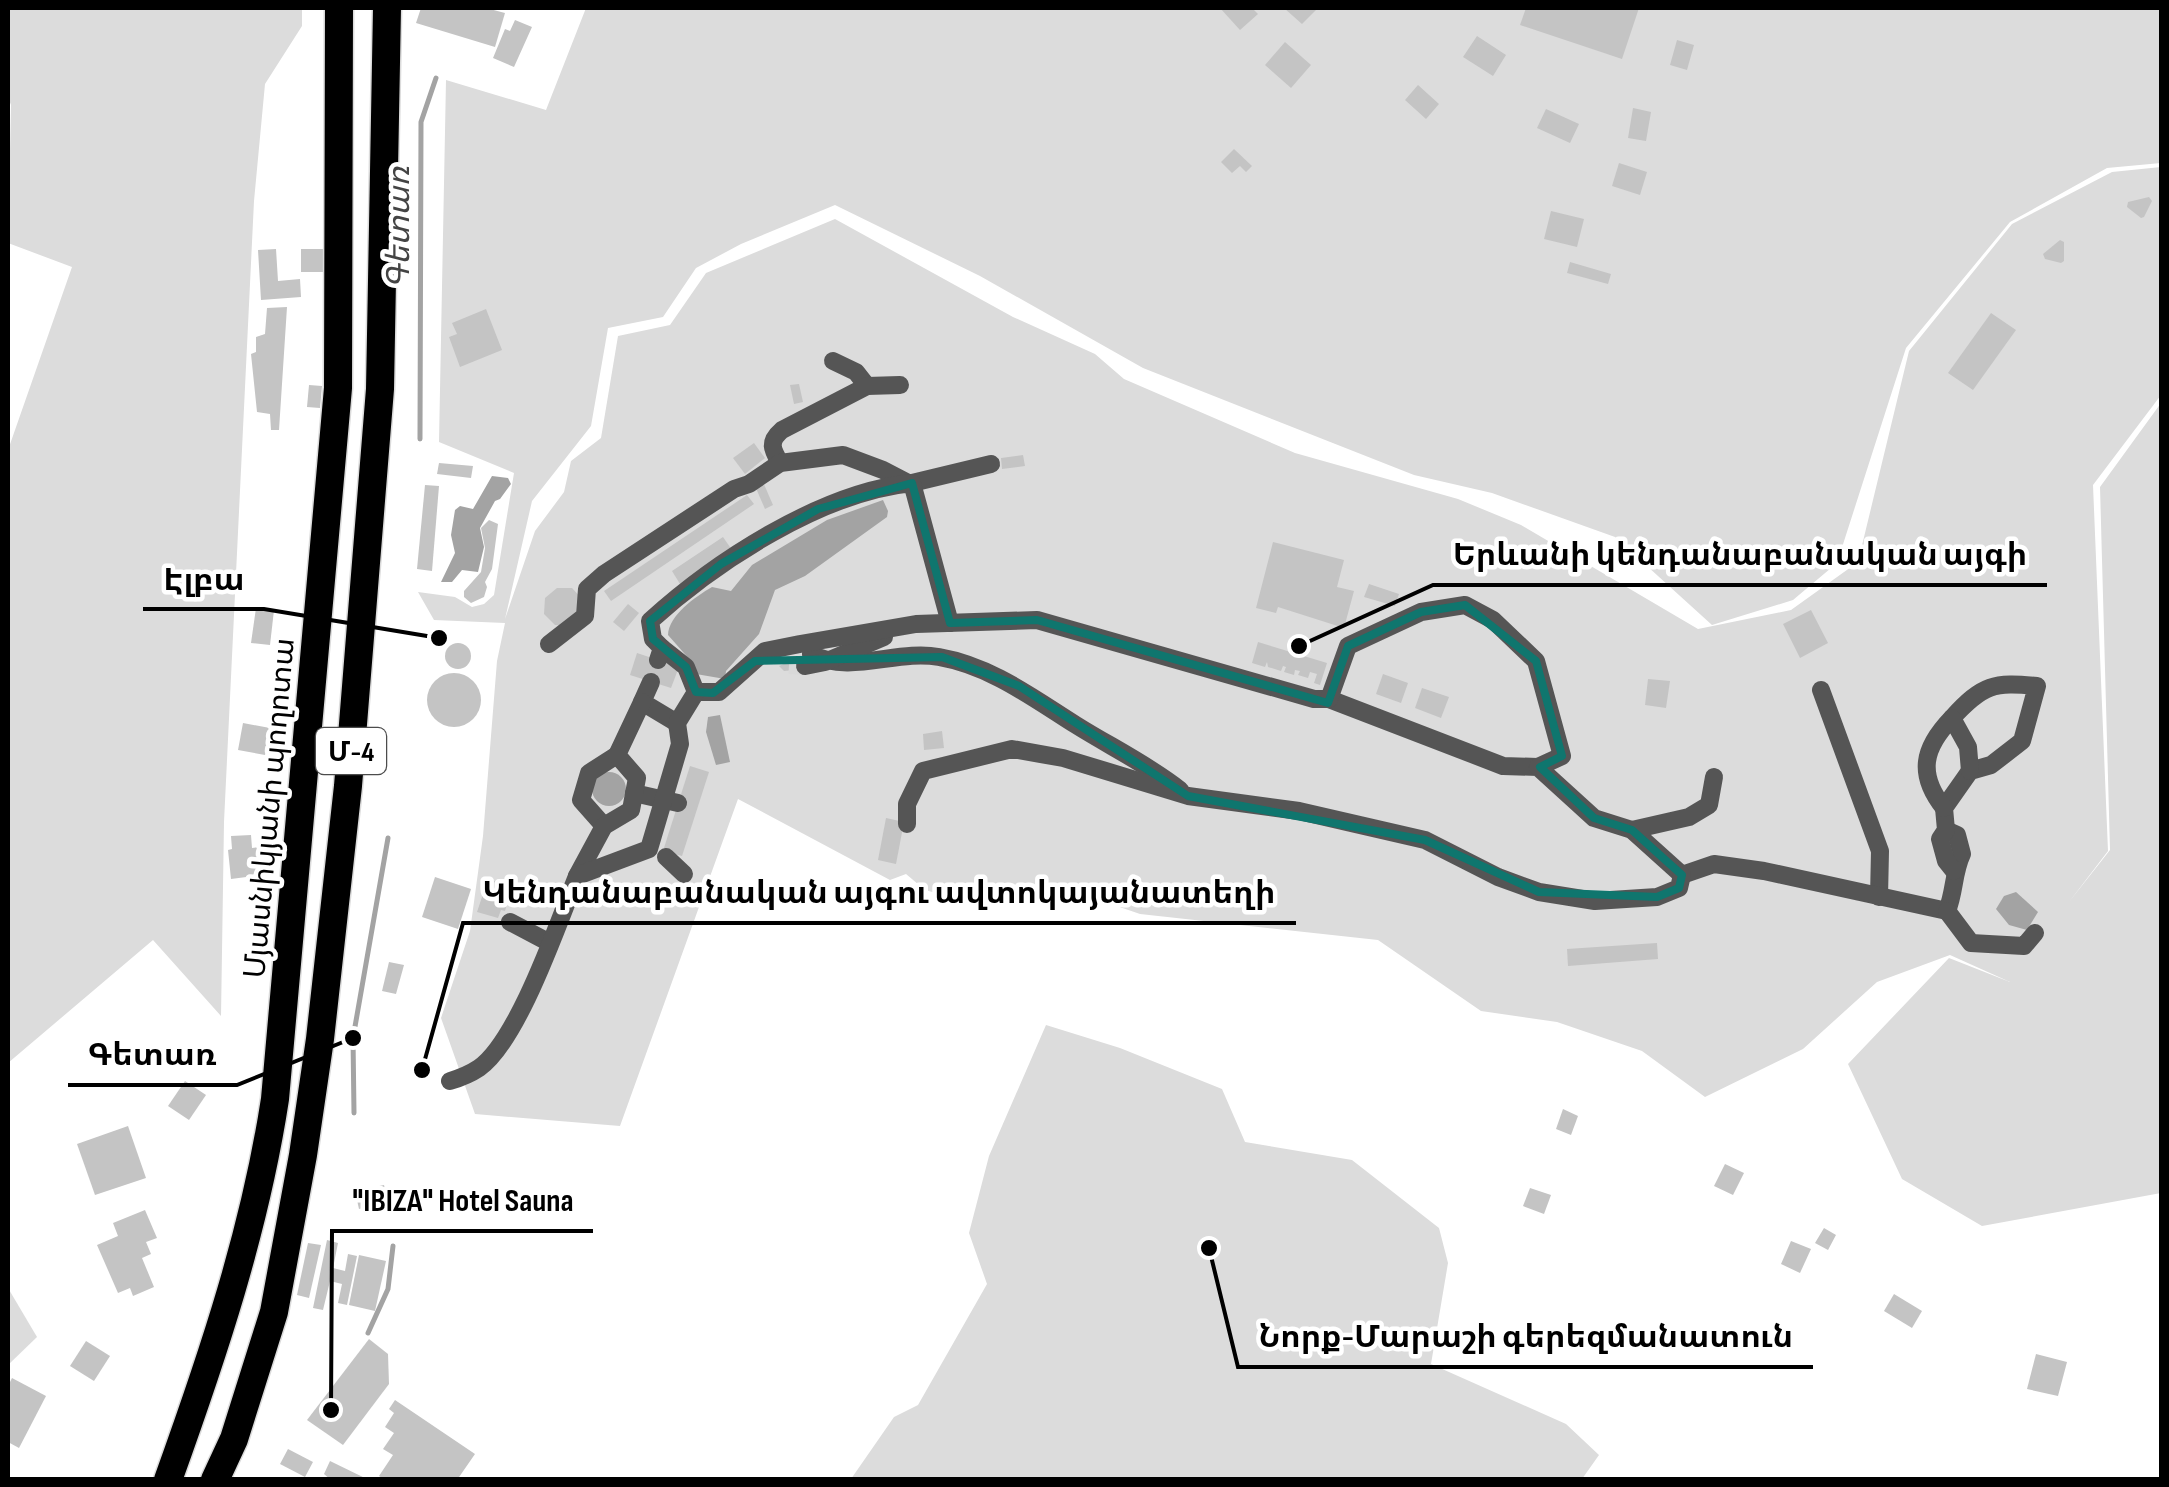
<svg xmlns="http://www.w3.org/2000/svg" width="2169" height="1487" font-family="'Sofia Sans Condensed','Noto Sans Armenian',sans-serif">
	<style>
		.green { fill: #dcdcdc }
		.water { fill: #a3a3a3 }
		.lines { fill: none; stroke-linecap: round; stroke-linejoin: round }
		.stream { stroke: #a3a3a3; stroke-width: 5 }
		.building { fill: #c4c4c4 }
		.pedestrian-tunnel { stroke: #d9d9d9; stroke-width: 18; stroke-dasharray: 18 9; stroke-linecap: butt }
		.trunk-casing { stroke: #dbdbdb; stroke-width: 31 }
		.pedestrian { stroke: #555; stroke-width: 18 }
		.trunk { stroke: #000; stroke-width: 28 }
		.marked { fill: none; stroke: #0f766e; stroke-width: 8; stroke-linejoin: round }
		.labels { text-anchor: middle; stroke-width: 9; stroke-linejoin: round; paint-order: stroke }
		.shield { fill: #fff; stroke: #4c4c4c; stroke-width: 2.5 }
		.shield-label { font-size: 28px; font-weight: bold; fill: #000 }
		.street-label { font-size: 30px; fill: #000; stroke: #fff }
		.water-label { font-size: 32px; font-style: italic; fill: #444; stroke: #fff }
		.leader { fill: none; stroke: #000; stroke-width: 4 }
		.callout-dot { fill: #000; stroke: #fff; stroke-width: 4 }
		.callout-label { font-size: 32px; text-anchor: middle; font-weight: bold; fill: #000; stroke: #fff; stroke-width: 9; stroke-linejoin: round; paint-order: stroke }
	</style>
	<rect width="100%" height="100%" fill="#fff"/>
	<g class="green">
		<path d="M8 8H302V26L265 84 254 201 224 822 221 1016 153 940 8 1063V450L72 267 8 243 11 105 8 97Z"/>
		<path d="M586 8H2161V163L2107 168 2010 222 1906 348 1837 563 1793 600 1712 625 1615 537 1492 493 1414 475 1143 368 980 276 835 205 741 244 696 268 663 317 608 328 591 426 532 501 505 619 535 531 564 492 571 461 601 438 618 336 670 325 706 273 835 219 1013 317 1095 354 1124 379 1295 453 1458 499 1521 525 1698 629 1791 610 1858 562 1909 351 2012 224 2112 172 2161 167V395L2093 485 2108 851 2069 902 2110 850 2100 487 2161 403V1193L1982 1226 1902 1179 1848 1064 1949 958 2010 982 1950 955 1877 982 1803 1049 1705 1097 1642 1051 1557 1022 1481 1011 1378 940 1140 914 1050 883 972 903 925 890 906 874 890 880 738 799 620 1126 475 1114 441 1018 470 931 483 836 497 661 505 623 434 620 418 592 455 597 472 607 484 604 494 595 514 473 439 442 446 80 546 110Z"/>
		<path d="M1046 1025 1120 1048 1222 1089 1245 1142 1352 1160 1439 1228 1448 1263 1431 1364 1566 1424 1599 1455 1582 1479H851L894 1417 918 1405 987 1284 969 1233 989 1156Z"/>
		<path d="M8 1288 37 1337 8 1365Z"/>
	</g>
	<g class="water">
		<path d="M492 476 508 478 511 484 500 499 495 501 480 528 484 547 478 572 462 570 452 582H441L455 553 451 535 455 510 460 506 473 509Z"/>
		<path d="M883 500 888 511 887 517 805 576 775 590 759 634 726 671 725 679 696 674 691 661 668 635C669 615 695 597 712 587L731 591 752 565 827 520Z"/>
		<path d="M720 715 730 762 716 765 706 732 708 717Z"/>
		<circle cx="609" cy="789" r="17"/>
		<path d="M2016 892 2038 912 2027 930 2009 925 1996 909 2004 896Z"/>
	</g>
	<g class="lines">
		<g class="stream">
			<path d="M420 439 421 122 436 78"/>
			<path d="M354 1113 353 1038 388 838"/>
			<path d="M368 1333 388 1289 393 1246"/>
		</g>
	</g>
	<g class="building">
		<path d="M421 8H486L505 13 495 47 416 23Z"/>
		<path d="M1220 8H1252L1258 14 1240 30Z"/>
		<path d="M1284 8H1318L1302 24Z"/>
		<path d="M1526 8H1639L1622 59 1520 25Z"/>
		<path d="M515 20 532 27 514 67 493 58 505 29 510 31Z"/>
		<path d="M1477 36 1506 55 1493 76 1463 57Z"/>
		<path d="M1677 40 1694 45 1687 70 1670 65Z"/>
		<path d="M1285 42 1311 65 1291 88 1265 65Z"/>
		<path d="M1418 85 1439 104 1426 119 1405 100Z"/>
		<path d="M1633 108 1651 112 1646 141 1628 138Z"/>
		<path d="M1546 109 1579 124 1570 143 1537 128Z"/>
		<path d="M1234 149 1252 166 1246 172 1240 166 1232 173 1221 162Z"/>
		<path d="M1619 163 1647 172 1640 195 1612 186Z"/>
		<path d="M2149 197 2152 201 2144 217 2141 218 2127 207 2128 202Z"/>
		<path d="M1551 211 1584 219 1577 247 1544 239Z"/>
		<path d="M2060 240 2064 242V261L2061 263 2045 259 2043 254Z"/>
		<path d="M276 249 278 281 300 279 301 297 261 300 258 250Z"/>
		<rect x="301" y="249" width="24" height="23"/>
		<path d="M1570 262 1611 274 1608 284 1567 273Z"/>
		<path d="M287 307 279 430H271L270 414 257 412 251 354 256 352V337L265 334 267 308Z"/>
		<path d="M486 309 502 350 460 367 449 337 457 334 452 323Z"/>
		<path d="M1991 313 2016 330 1973 390 1948 373Z"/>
		<path d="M799 384 803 402 794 404 790 385Z"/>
		<path d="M309 385 322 386 320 408 307 407Z"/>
		<path d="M754 443 765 458 745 474 733 458Z"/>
		<path d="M1023 455 1025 466 1002 469 1001 458Z"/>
		<path d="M439 463 473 466 471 478 437 474Z"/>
		<path d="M763 482 773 505 765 509 755 486Z"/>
		<path d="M425 485 439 486 432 571 417 569Z"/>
		<path d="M747 495 754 504 611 601 604 591Z"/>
		<path d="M489 520 498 524 492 569 485 582 487 587 484 597 471 603 464 597V591L481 572 485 548 481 528Z"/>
		<path d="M723 537 732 550 680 584 672 571Z"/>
		<path d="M1273 542 1344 560 1337 587 1354 591 1344 628 1278 607 1276 613 1256 608Z"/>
		<path d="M1369 584 1399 594 1395 606 1364 597Z"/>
		<path d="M557 588H572L583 600 571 626 555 625 544 614 545 598Z"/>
		<path d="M628 604 639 613 624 631 613 622Z"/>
		<path d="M256 608 274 610 270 645 251 643Z"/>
		<path d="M1811 610 1828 643 1800 658 1783 624Z"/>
		<path d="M1258 642 1327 663 1320 685 1314 683 1317 674 1310 672 1308 678 1298 675 1300 671 1295 670 1294 675 1284 672 1286 667 1283 666 1281 671 1268 667 1267 662 1265 667 1252 663Z"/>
		<circle cx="458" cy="656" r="13"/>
		<path d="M637 653 679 667 671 688 630 675Z"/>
		<path d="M805 655V669L784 671 779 666Z"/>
		<circle cx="454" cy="700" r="27"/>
		<path d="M1383 674 1408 683 1401 703 1376 694Z"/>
		<path d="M1648 679 1670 681 1666 708 1645 705Z"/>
		<path d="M1422 688 1449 697 1441 718 1415 708Z"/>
		<path d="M243 723 270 728 265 755 238 750Z"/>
		<path d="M942 731 944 748 924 750 923 734Z"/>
		<path d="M690 766 709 772 682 856 663 851Z"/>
		<path d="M886 818 904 822 896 864 878 860Z"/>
		<path d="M251 835 252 848 259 847 262 875 231 879 228 850 232 849 231 836Z"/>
		<path d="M435 877 471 889 458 929 422 917Z"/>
		<path d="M488 879 512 887 505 911 501 910 498 918 477 912Z"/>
		<path d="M1657 943 1658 959 1568 966 1567 949Z"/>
		<path d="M389 962 404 965 396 994 382 991Z"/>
		<path d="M185 1081 206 1095 189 1120 168 1106Z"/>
		<path d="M1563 1109 1578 1116 1571 1135 1556 1129Z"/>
		<path d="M128 1126 146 1178 95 1195 77 1144Z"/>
		<path d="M1725 1164 1744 1173 1733 1195 1714 1186Z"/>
		<path d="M384 1185 388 1202 359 1209 355 1191Z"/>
		<path d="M1530 1188 1551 1195 1544 1214 1523 1206Z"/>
		<path d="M145 1210 157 1238 146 1242 151 1254 142 1258 154 1287 133 1296 130 1288 118 1293 97 1245 118 1236 113 1223Z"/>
		<path d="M1824 1228 1836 1235 1828 1250 1815 1243Z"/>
		<path d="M327 1240 338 1243 333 1268 345 1271 348 1254 357 1256 347 1305 338 1303 342 1284 330 1281 323 1310 313 1308Z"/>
		<path d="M1791 1241 1811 1249 1800 1273 1781 1264Z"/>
		<path d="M308 1243 321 1245 309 1298 297 1295Z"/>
		<path d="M359 1255 386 1261 375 1311 349 1305Z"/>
		<path d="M1894 1294 1922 1311 1912 1328 1884 1311Z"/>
		<path d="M369 1339 388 1354 389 1384 343 1445 307 1420Z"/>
		<path d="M86 1341 110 1356 94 1381 70 1366Z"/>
		<path d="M2036 1354 2067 1362 2058 1396 2027 1389Z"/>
		<path d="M12 1378 46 1396 19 1448 8 1442V1386Z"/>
		<path d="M395 1400 475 1454 457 1480H385L379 1476 393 1455 383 1449 394 1433 385 1427 394 1413 389 1409Z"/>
		<path d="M288 1449 313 1462 305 1477 280 1464Z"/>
		<path d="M330 1461 369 1480H331L324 1474Z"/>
	</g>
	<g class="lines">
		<path class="pedestrian-tunnel" d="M789 665 805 666"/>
		<defs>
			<g id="trunk">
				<path d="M168 1480C213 1355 255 1230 275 1099L338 388 339 8"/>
				<path d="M215 1480 234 1439 274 1312 303 1155 320 1039 348 786 380 389 387 8"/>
			</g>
		</defs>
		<use href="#trunk" class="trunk-casing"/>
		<g class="pedestrian">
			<path d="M833 361 856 372 867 386"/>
			<path d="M780 463C772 449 768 442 782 430L867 386 900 385"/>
			<path d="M912 483 991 464"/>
			<path d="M549 644 585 616 587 589 604 574 734 489 749 484 780 463 843 455 883 470 908 483"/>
			<path d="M662 648 686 667 696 692"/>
			<path d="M811 654C851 675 897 649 939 657 991 666 1033 698 1076 725 1111 747 1147 764 1180 790"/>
			<path d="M658 660 662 648 653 639 650 621C716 561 822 492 912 483L950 623"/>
			<path d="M805 666 825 662 884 637"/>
			<path d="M651 682 642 702 677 723"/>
			<path d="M1821 690 1880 851 1879 897"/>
			<path d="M696 692H719L765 651 800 644 916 624 1037 620 1314 699H1329L1503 766 1538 767 1594 818 1632 830 1682 875 1714 864 1764 871 1947 911C1955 891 1953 873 1962 854L1957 835 1946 830"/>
			<path d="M1329 699 1348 646 1421 612 1465 605 1493 620 1536 661 1562 756 1538 767"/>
			<path d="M1952 718C1983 684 1994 682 2037 686L2022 741 1991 765 1970 771 1944 808 1946 830 1940 839 1946 861 1954 871"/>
			<path d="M634 793 678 803"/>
			<path d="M1944 808C1917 774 1923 748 1952 718L1968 747 1970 771"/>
			<path d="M907 824V804L923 771 1012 749 1063 758 1188 796 1299 811 1425 840 1498 877 1539 892 1595 901 1657 897 1679 888 1682 875"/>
			<path d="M604 826 581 800 589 773 617 755"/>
			<path d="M1632 830 1689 817 1709 805 1714 777"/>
			<path d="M666 857 684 874"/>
			<path d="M577 876 604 826 631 810 637 778 617 755 642 702"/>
			<path d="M1947 911 1971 943 2024 946 2035 933"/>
			<path d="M510 922 550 943"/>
			<path d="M450 1081C460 1078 470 1074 479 1068 518 1041 558 923 577 876L649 849 680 744 677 723 696 692"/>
		</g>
		<use href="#trunk" class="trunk"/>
	</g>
	<path class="marked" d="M912 483 950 623 1037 620 1328 703 1348 646 1421 612 1465 605 1536 661 1562 756 1540 767 1594 818 1632 830 1682 875 1679 888 1657 897 1539 892 1425 840 1188 796 1019 686 942 657 755 661 713 693 696 692 686 667 653 639 650 621 721 564 818 509Z"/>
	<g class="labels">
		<rect class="shield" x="316" y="728" width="70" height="46" rx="8"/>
		<g class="shield-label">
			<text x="351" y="761">Մ-4</text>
		</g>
		<g class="street-label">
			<text transform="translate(269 808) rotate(-85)" y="10">Մյասնիկյանի պողոտա</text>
		</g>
		<g class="water-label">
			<text transform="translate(398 228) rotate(-90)" y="11">Գետառ</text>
		</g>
	</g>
	<path class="leader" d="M1299 646L1433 585H2047M439 638L264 609H143M422 1070L463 923H1296M353 1038L237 1085H68M331 1410L332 1231H593M1209 1248L1238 1367H1813"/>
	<g class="callout-dot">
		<circle cx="1299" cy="646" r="10"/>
		<circle cx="439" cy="638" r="10"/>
		<circle cx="422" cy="1070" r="10"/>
		<circle cx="353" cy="1038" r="10"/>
		<circle cx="331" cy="1410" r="10"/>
		<circle cx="1209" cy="1248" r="10"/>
	</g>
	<g class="callout-label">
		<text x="1740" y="565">Երևանի կենդանաբանական այգի</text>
		<text x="204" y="590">Էլբա</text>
		<text x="879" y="903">Կենդանաբանական այգու ավտոկայանատեղի</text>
		<text x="152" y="1065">Գետառ</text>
		<text x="463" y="1211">"IBIZA" Hotel Sauna</text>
		<text x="1526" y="1347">Նորք-Մարաշի գերեզմանատուն</text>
	</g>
	<rect width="2169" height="1487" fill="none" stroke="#000000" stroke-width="20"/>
</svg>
